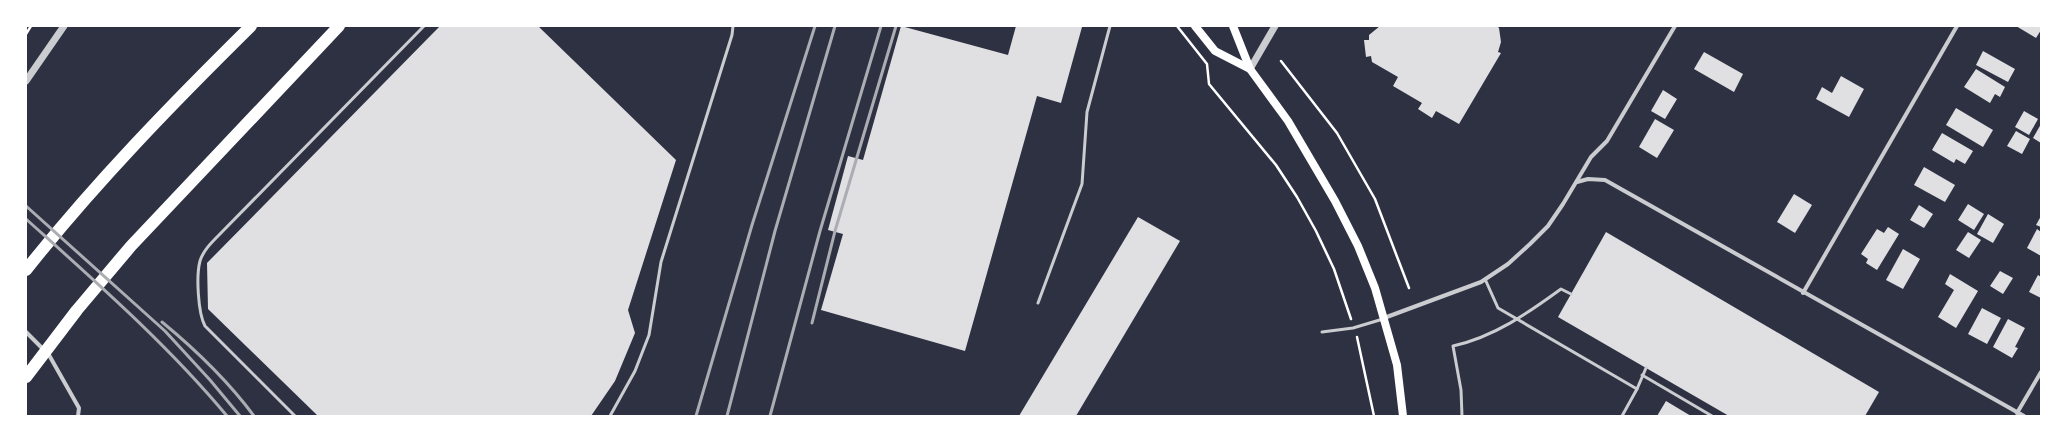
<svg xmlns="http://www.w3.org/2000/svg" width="2067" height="442" font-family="'Playfair Display',serif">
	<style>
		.building { fill: #e0e0e3 }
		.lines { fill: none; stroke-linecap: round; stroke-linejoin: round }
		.path { stroke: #fff; stroke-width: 2.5 }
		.service { stroke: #caccd0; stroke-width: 3 }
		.minor { stroke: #caccd0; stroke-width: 4 }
		.tertiary { stroke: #caccd0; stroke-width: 7 }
		.secondary { stroke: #fff; stroke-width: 8 }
		.motorway { stroke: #fff; stroke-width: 12 }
		.rail { stroke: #abadb3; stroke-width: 3 }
	</style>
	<rect width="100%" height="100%" fill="#2d3142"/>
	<g class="building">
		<path d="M440 26H538L676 160 628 310 635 333 615 381 591 416H318L208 309 207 263Z"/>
		<path d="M901 26 1008 55 1016 26 1082 27 1061 103 1037 96 965 351 821 310 843 234 828 230 848 156 863 160Z"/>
		<path d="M1380 26H1497L1499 28 1501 42 1498 52 1501 53 1459 124 1436 111 1432 118 1418 109 1422 103 1393 86 1398 77 1372 62 1371 56 1366 57 1364 40H1369V35Z"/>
		<path d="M2016 26H2041V30L2036 38Z"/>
		<path d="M1983 51 2015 69 2008 82 1976 65Z"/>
		<path d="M1704 52 1743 74 1734 92 1694 69Z"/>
		<path d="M1976 69 2005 87 2000 97 1995 94 1990 103 1964 87Z"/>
		<path d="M1841 76 1864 89 1849 117 1816 99 1822 87 1832 93Z"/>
		<path d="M1663 90 1677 99 1665 119 1651 111Z"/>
		<path d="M1956 108 1993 130 1983 147 1946 125Z"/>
		<path d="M2024 111 2038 119 2029 135 2015 127Z"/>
		<path d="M1655 119 1674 130 1657 158 1639 147Z"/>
		<path d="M2041 124V143L2033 138Z"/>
		<path d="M2016 131 2030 139 2022 154 2007 146Z"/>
		<path d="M1942 133 1973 151 1965 164 1956 159 1954 163 1932 150Z"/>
		<path d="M1924 167 1955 185 1945 202 1914 185Z"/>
		<path d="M1794 194 1812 205 1795 233 1777 222Z"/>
		<path d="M1968 204 1984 214 1974 230 1958 220Z"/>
		<path d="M1919 205 1933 214 1924 228 1910 220Z"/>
		<path d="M1988 214 2004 224 1993 243 1977 234Z"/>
		<path d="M2041 216V227L2036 225Z"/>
		<path d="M1138 217 1180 241 1076 416H1019Z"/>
		<path d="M1888 227 1899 234 1877 270 1866 263 1868 259 1861 254 1877 229 1884 233Z"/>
		<path d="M2037 229 2041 232V256L2027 248Z"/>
		<path d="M1606 232 1879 392 1865 416H1729L1558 317Z"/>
		<path d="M1968 232 1981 240 1969 258 1956 250Z"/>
		<path d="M1903 249 1920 259 1903 289 1886 280Z"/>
		<path d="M2000 271 2013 278 2003 294 1990 286Z"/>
		<path d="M1950 274 1978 291 1956 328 1938 317 1954 290 1945 284Z"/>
		<path d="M2038 275 2041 277V298L2029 292Z"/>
		<path d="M1982 308 2001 318 1987 344 1968 334Z"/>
		<path d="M2008 319 2025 328 2015 347 2018 348 2012 358 1993 347Z"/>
		<path d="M1666 401 1691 416H1657Z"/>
	</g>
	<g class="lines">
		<g class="path">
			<path d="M1177 26 1207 64 1209 84 1276 165 1297 197 1316 231 1334 269 1351 319"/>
			<path d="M26 34 31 26"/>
			<path d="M1281 61 1337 133 1375 199 1409 288"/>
			<path d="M1357 337 1374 416"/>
		</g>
		<g class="service">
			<path d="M1485 279 1498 308 1637 389"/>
			<path d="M1038 303 1082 184 1087 112 1110 26"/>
			<path d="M1322 332 1353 328 1383 319"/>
			<path d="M1642 375 1712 416"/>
			<path d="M295 416 205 326C198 313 196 276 200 261 203 251 211 243 218 236L424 26"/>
			<path d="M610 416 635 371 649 335 661 262 732 35 733 26"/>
			<path d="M1462 416 1461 390 1453 346C1494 337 1528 313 1561 289L1571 294"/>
			<path d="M1622 416 1637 389 1646 368"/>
		</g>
		<g class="minor">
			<path d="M1577 182 1588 179 1605 180 2024 416"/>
			<path d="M1803 293 1957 26"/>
			<path d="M1384 318 1481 282 1508 264 1530 244 1548 226 1563 204 1591 157 1607 141 1675 26"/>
			<path d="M26 332 49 355 79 408 78 416"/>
			<path d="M2017 413 2041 372"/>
		</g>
		<g class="tertiary">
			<path d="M1250 69 1275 26"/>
			<path d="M26 81 64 26"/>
		</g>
		<g class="secondary">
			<path d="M1195 26 1215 51 1250 69"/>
			<path d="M1233 26 1250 69 1288 121 1335 201 1358 246 1375 288 1397 365 1403 416"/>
		</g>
		<g class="motorway">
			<path d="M26 270C95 183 172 104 251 26"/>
			<path d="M26 377 77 310 131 246 339 26"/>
		</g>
		<g class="rail">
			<path d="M26 206 165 331 210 380 240 416"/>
			<path d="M26 219C96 282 167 344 227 416"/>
			<path d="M162 322C196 350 228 381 254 416"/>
			<path d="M812 323 835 231 896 26"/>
			<path d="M696 416 752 225 815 26"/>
			<path d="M727 416 775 231 835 26"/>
			<path d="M770 416 820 231 881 26"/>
		</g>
	</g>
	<rect width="2067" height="442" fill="none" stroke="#ffffff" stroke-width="54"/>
</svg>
